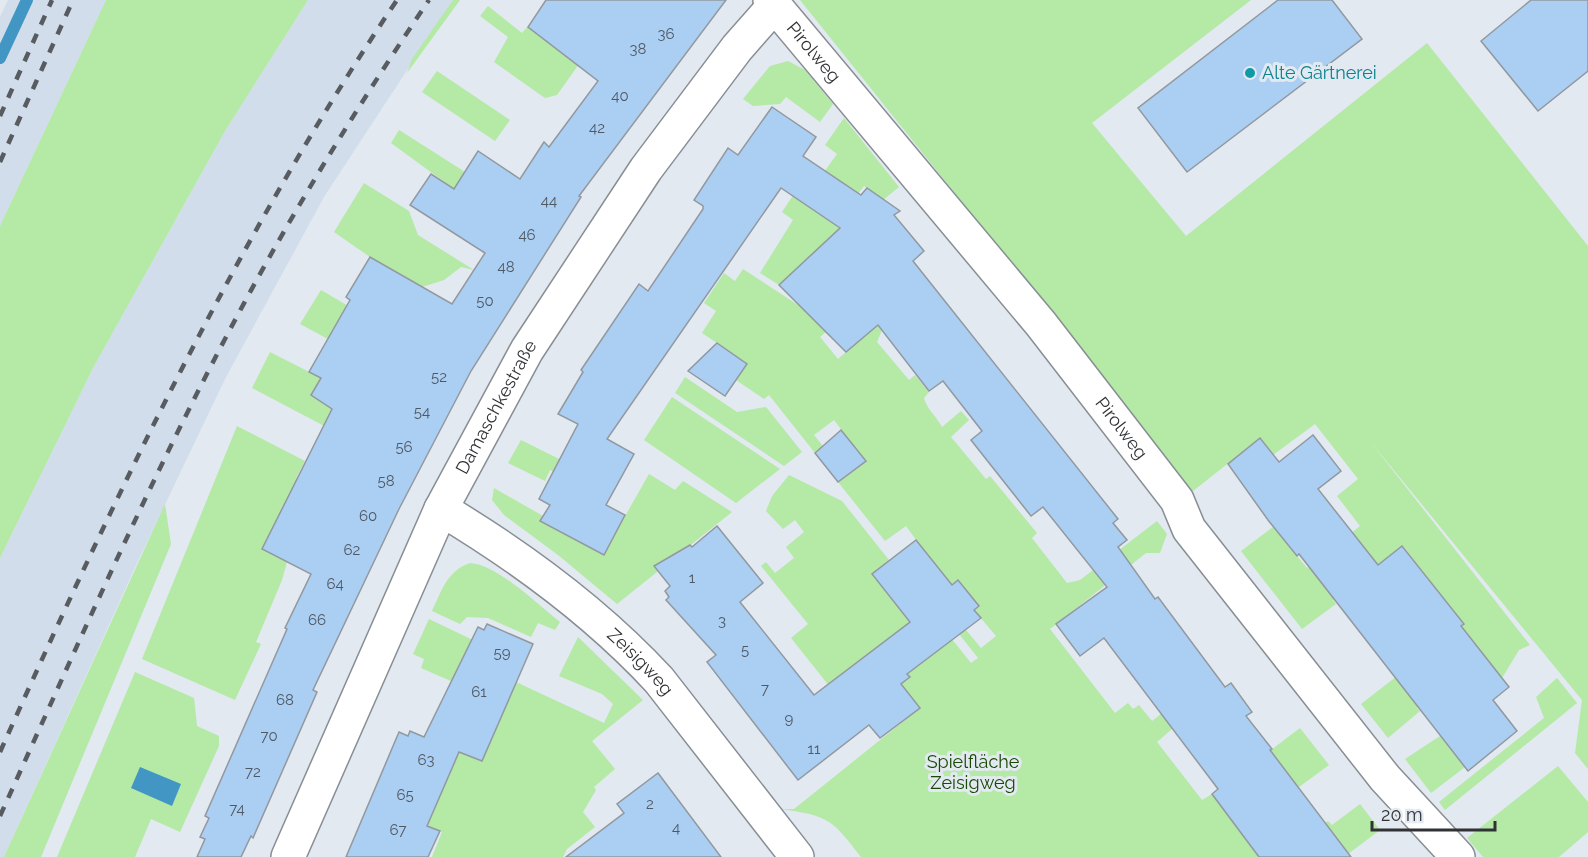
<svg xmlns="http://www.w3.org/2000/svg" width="1588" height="857" font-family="Raleway,sans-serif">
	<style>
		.built { fill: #d1ddea }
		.green { fill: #b4e9a6 }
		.water { fill: #4196c4 }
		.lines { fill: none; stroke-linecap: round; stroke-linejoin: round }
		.stream { stroke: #4196c4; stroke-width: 12 }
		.building { fill: #abcef3; stroke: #92989f; stroke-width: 1.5 }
		.street-casing { stroke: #888e94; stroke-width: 36 }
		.street { stroke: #fff; stroke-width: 33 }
		.rail { stroke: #585c60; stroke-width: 4.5; stroke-dasharray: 10 10; stroke-linecap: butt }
		.culture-dot { fill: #0f9aa8; stroke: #e2e9f0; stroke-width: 2 }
		.labels { text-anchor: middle; stroke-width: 6; stroke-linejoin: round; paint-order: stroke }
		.number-label { font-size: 15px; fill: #4f5964 }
		.street-label { font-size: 18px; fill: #303235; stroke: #e2e9f0 }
		.culture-label { font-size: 18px; fill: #0d838f; stroke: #e2e9f0; text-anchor: start }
		.park-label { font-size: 18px; fill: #194a05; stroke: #e2e9f0 }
	</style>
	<rect width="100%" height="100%" fill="#e2e9f0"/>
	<g class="built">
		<path d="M8 0H106L0 226V17Z"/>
		<path d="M308 0H453L324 197 226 377 137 563 4 857H0V558L93 368 225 131Z"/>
	</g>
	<g class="green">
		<path d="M106 0H308L225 131 93 368 0 558V226Z"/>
		<path d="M453 0H460L407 73 412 59Z"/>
		<path d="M800 0H1251L1092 123 1186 236 1427 43 1588 246V769L1575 753 1582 700 1369 440 1530 645 1519 650 1502 678 1483 655 1417 708 1420 711 1388 738 1361 704 1464 624 1403 546 1333 600 1336 604 1302 629 1241 551 1273 527 1307 568 1360 526 1337 496 1358 479 1315 424 1273 455 1260 438 1188 495 1058 322Z"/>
		<path d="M488 6 522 33 528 26 579 64 557 95 545 98 494 62 508 37 480 16Z"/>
		<path d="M788 61 805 70 833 104 820 122 786 97 780 104 753 106 743 99 770 66Z"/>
		<path d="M437 71 510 120 495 141 422 92Z"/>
		<path d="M844 118 899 187 883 200 864 186 858 194 827 195 816 212 839 228 851 212 877 230 779 285 760 273 793 220 782 212 804 179 814 186 837 154 825 145Z"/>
		<path d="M399 130 495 191 458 192 391 143Z"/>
		<path d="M364 183 409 211 418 235 474 270 461 267 444 280 422 287 370 257 334 232Z"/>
		<path d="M851 257 849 312 820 337 838 359 856 343 848 333 870 316 882 330 877 342 909 380 915 375 929 392 924 398C926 408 937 417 942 427L961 411 969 420 951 437 986 479 990 476 1037 533 1032 538 1067 583 1080 580 1157 521 1167 534 1160 553H1146L1050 629 1115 713 1128 703 1133 709 1139 705 1152 721 1176 702 1172 729 1157 742 1202 800 1212 794 1259 857H861C832 819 829 816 781 809H794L920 708 915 701 890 693 910 678 907 674 920 664 905 643 838 697 791 638 808 624 761 566 766 562 775 573 794 558 786 547 804 532 795 520 783 529 766 511 772 496 789 475 842 501 889 560 872 574 894 602 912 589 971 663 978 658 955 629 961 624 981 648 996 636 974 610 979 605 958 581 939 596 922 548 906 526 885 541 838 482 865 461 834 420 814 435 823 446 815 453 769 395 764 399 736 380 747 363 702 333 716 311 704 303 724 273 735 281 743 269 798 305Z"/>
		<path d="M321 290 406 340 328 339 300 324Z"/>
		<path d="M270 352 321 378 312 395 358 420 347 438 252 388Z"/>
		<path d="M685 377 737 412 766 407 802 452 784 466 675 393Z"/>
		<path d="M672 397 780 469 736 503 644 440Z"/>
		<path d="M237 426 305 461 296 478 321 490 304 529 278 517 262 549 287 562 282 580 256 642 261 644 235 700 142 659Z"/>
		<path d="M521 440 561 460 562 476 550 470 545 481 508 463Z"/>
		<path d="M649 474 675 490 683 481 732 512 617 604 558 555 504 515 492 500 494 488 543 516 541 521 603 555Z"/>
		<path d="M165 504 171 544 41 857H4Z"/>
		<path d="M470 563C498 565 538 605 560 622L555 630 538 623 531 637 488 618 467 617 460 624 432 611C442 590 447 571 470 563Z"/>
		<path d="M429 619 479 643 460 685 421 668 424 659 413 654Z"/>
		<path d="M578 637 643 700 592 741 615 769 594 787 596 790 583 812 595 827 567 849 563 857H432L442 832 426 825 458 752 482 761 516 682 604 723 613 704 602 694 559 676Z"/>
		<path d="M135 672 194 698 197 726 219 736V746L180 832 151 819 135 857H57Z"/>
		<path d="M1557 678 1577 703 1445 810 1439 802 1544 718 1536 697Z"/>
		<path d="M1300 728 1329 765 1299 787 1295 783 1291 786 1267 753Z"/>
		<path d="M1440 736 1465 767 1431 793 1405 759Z"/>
		<path d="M1558 766 1588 802V832L1559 857H1483L1467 838Z"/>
		<path d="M1360 804 1380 830 1344 857H1281L1328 821 1332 825Z"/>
	</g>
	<path class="water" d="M140 767 181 784 172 806 131 788Z"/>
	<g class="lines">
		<path class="stream" d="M0 58 27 0"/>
	</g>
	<g class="building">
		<path d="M546 0H726L579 196 581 197 471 371 399 509 313 690 317 692 253 838 251 836 241 857H197L205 839 200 837 209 818 205 816 287 629 285 628 311 574 262 549 332 409 311 395 321 378 309 372 350 300 346 297 370 257 452 304 485 253 410 205 431 174 454 189 478 151 520 179 544 142 549 147 598 81 528 27Z"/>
		<path d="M1278 0H1332L1362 39 1187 172 1138 108Z"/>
		<path d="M1531 0H1588V71L1538 111 1481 41Z"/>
		<path d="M772 107 816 137 803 156 861 195 867 188 900 211 894 215 924 251 913 261 1118 519 1113 523 1127 540 1118 547 1155 599 1158 597 1225 687 1231 683 1252 712 1246 716 1272 749 1270 750 1351 857H1259L1212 794 1218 789 1104 638 1080 656 1056 624 1107 587 1043 507 1031 516 971 440 982 431 943 381 929 391 878 325 846 352 779 285 840 228 781 188 607 439 634 454 606 505 625 515 604 555 540 521 550 505 539 499 578 424 558 414 583 372 581 370 639 284 648 291 703 209V206L694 200 728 148 738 155Z"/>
		<path d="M717 343 747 364 725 396 688 371Z"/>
		<path d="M841 430 866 461 838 482 815 453Z"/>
		<path d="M1313 435 1341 471 1318 489 1378 565 1402 546 1464 624 1461 626 1509 687 1493 700 1517 731 1468 771 1299 554 1297 556 1268 520 1228 464 1260 438 1279 462Z"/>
		<path d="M717 526 763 583 740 602 814 695 910 622 872 574 916 540 952 585 958 580 979 606 974 610 981 618 907 674 910 677 901 684 920 708 880 738 869 725 798 780 707 662 716 655 666 600 669 597 665 591 670 586 654 566 690 545 692 547Z"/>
		<path d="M487 624 533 644 482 761 459 752 427 826 440 831 428 857H346L399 732 408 736 410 731 424 737 478 627 484 630Z"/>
		<path d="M658 773 721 857H566L624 813 617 804Z"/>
	</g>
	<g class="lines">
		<defs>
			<g id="street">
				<path id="s1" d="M770 0 1041 324 1177 500 1189 529 1385 778 1458 857"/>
				<path id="s2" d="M441 509C521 557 596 612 659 680L797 857"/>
				<path id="s3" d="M288 857 441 509 527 350 646 169 737 48 774 6"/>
			</g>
		</defs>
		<use href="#street" class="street-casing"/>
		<use href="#street" class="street"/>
		<g class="rail">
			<path d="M0 116 52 0"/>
			<path d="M0 162 73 0"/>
			<path d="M0 752C117 492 238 236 397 0"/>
			<path d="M0 816C90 618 177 417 286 228 331 150 379 74 429 0"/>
		</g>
	</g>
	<circle class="culture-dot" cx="1250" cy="73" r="6"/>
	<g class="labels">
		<g class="number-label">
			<text x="666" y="39">36</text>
			<text x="638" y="54">38</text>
			<text x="620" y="101">40</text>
			<text x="597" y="133">42</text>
			<text x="549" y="206">44</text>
			<text x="527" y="240">46</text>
			<text x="506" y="272">48</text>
			<text x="485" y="306">50</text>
			<text x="439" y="382">52</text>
			<text x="422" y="417">54</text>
			<text x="404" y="452">56</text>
			<text x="386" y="486">58</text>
			<text x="368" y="521">60</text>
			<text x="352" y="555">62</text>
			<text x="692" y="583">1</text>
			<text x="335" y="589">64</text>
			<text x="317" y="625">66</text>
			<text x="722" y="626">3</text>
			<text x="745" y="655">5</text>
			<text x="502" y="658">59</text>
			<text x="765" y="694">7</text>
			<text x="479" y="697">61</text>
			<text x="285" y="705">68</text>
			<text x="789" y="724">9</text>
			<text x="269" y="741">70</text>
			<text x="814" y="754">11</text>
			<text x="426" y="765">63</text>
			<text x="253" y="777">72</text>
			<text x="405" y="800">65</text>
			<text x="650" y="809">2</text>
			<text x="237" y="814">74</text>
			<text x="676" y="833">4</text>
			<text x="398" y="835">67</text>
		</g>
		<g class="street-label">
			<text dy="6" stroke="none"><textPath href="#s1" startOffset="68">Pirolweg</textPath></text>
			<text dy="6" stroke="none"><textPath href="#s3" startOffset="496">Damaschkestraße</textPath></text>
			<text dy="6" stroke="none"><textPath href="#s1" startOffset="554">Pirolweg</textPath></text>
			<text dy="6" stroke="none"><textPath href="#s2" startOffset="252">Zeisigweg</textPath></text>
		</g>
		<g class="culture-label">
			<text x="1262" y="79">Alte Gärtnerei</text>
		</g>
		<g class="park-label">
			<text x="973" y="768">Spielfläche<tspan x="973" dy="21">Zeisigweg</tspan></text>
		</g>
	</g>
	<path d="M1372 821v9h123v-9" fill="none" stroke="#303235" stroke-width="3"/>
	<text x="1381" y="821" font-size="18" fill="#303235" stroke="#e2e9f0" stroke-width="4.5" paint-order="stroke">20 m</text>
</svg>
